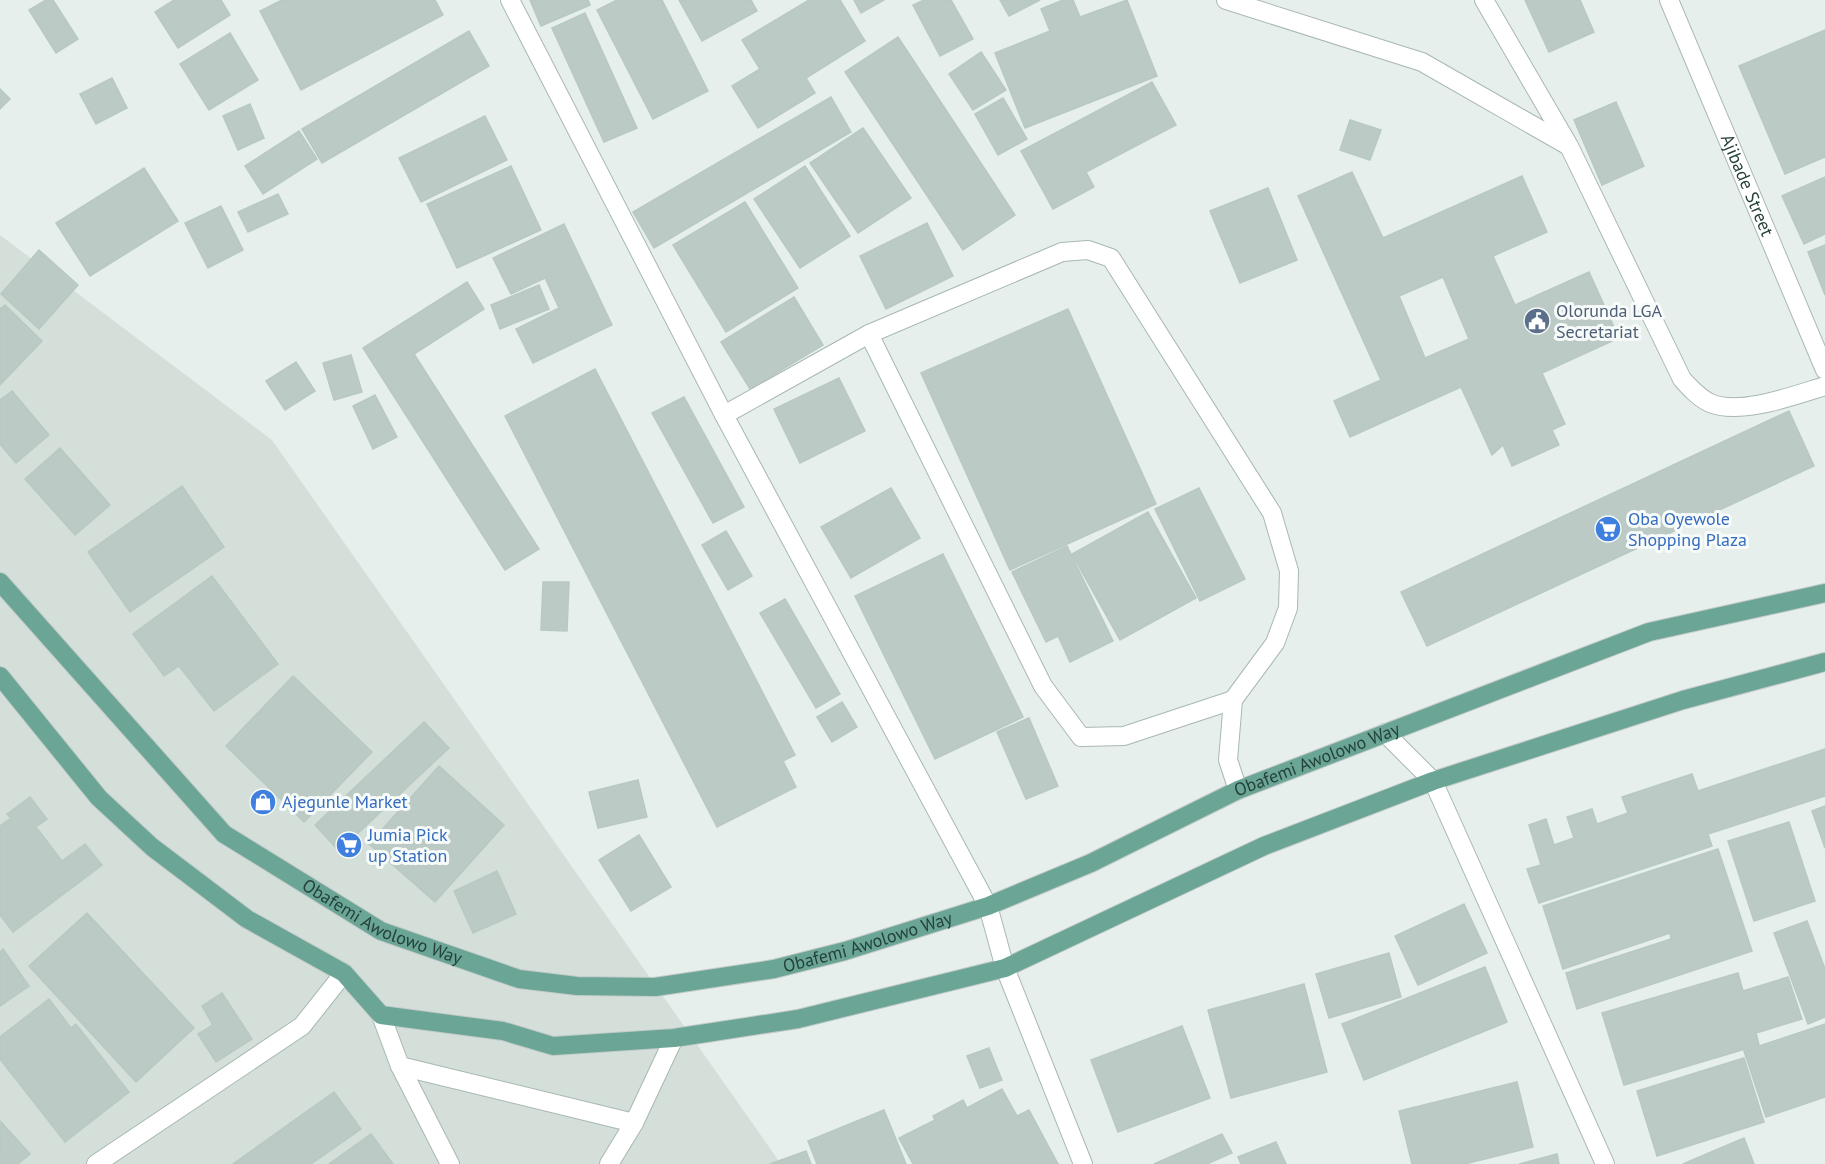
<svg xmlns="http://www.w3.org/2000/svg" width="1825" height="1164" font-family="'PT Sans',sans-serif">
	<style>
		.built { fill: #d4dfda }
		.building { fill: #bbcac4; stroke: #b8c9c2; stroke-width: 1.5; fill-rule: evenodd }
		.lines { fill: none; stroke-linecap: round; stroke-linejoin: round }
		.minor-casing { stroke: #a8b8b2; stroke-width: 20 }
		.major-casing { stroke: #c2cac8; stroke-width: 20 }
		.minor { stroke: #fff; stroke-width: 18 }
		.major { stroke: #6aa596; stroke-width: 18 }
		.labels { text-anchor: middle; stroke-width: 6; stroke-linejoin: round; paint-order: stroke }
		.street-label { font-size: 18px; fill: #24423a; stroke: #f7fbf9 }
		.service-label { font-size: 18px; fill: #4e5e75; stroke: #f7fbf9; text-anchor: start }
		.shop-label { font-size: 18px; fill: #366cbe; stroke: #f7fbf9; text-anchor: start }
	</style>
	<rect width="100%" height="100%" fill="#e6efeb"/>
	<path class="built" d="M0 235 272 440 781 1164H0Z"/>
	<g class="building">
		<path d="M46 0H53L78 39 56 53 29 10Z"/>
		<path d="M174 0H221L230 15 178 48 155 12Z"/>
		<path d="M282 0H435L443 15 301 90 260 11Z"/>
		<path d="M530 0H588L590 5 541 26Z"/>
		<path d="M617 0H662L708 91 653 119 597 10Z"/>
		<path d="M679 0H751L757 11 702 41Z"/>
		<path d="M809 0H840L865 41 806 78 815 93 758 128 732 86 760 69 742 40Z"/>
		<path d="M854 0H884L861 13Z"/>
		<path d="M924 0H951L973 39 940 56 913 5Z"/>
		<path d="M1000 0H1040L1009 16Z"/>
		<path d="M1063 0H1073L1080 17 1127 0 1157 76 1025 128 995 53 1050 31 1041 9Z"/>
		<path d="M1525 0H1580L1594 32 1549 52Z"/>
		<path d="M585 13 637 128 604 142 552 28Z"/>
		<path d="M1825 30V157L1785 174 1739 66Z"/>
		<path d="M469 31 489 66 322 163 302 129Z"/>
		<path d="M230 33 258 80 209 110 180 64Z"/>
		<path d="M898 37 1015 215 963 250 845 72Z"/>
		<path d="M981 52 1006 90 973 110 949 74Z"/>
		<path d="M112 78 127 108 96 124 80 94Z"/>
		<path d="M1152 82 1176 125 1086 172 1094 187 1053 209 1021 151Z"/>
		<path d="M0 89 10 99 0 109Z"/>
		<path d="M831 97 851 132 654 248 633 212Z"/>
		<path d="M1003 98 1027 139 998 155 975 114Z"/>
		<path d="M1616 102 1644 166 1602 185 1574 120Z"/>
		<path d="M250 104 264 138 238 150 223 116Z"/>
		<path d="M485 116 507 160 421 202 399 158Z"/>
		<path d="M1350 120 1381 130 1370 160 1340 150Z"/>
		<path d="M863 128 911 198 858 233 810 163Z"/>
		<path d="M299 131 317 159 263 194 245 166Z"/>
		<path d="M511 166 541 230 457 268 427 204Z"/>
		<path d="M805 166 850 236 800 268 754 199Z"/>
		<path d="M144 168 178 221 90 276 56 223Z"/>
		<path d="M1352 172 1383 238 1522 176 1547 232 1493 256 1515 305 1589 272 1619 338 1542 373 1565 424 1552 430 1559 445 1512 466 1503 445 1492 455 1461 387 1350 437 1334 401 1381 380 1298 196ZM1443 277 1469 339 1425 358 1399 296Z"/>
		<path d="M1825 177V234L1804 244 1782 196Z"/>
		<path d="M1268 188 1297 260 1240 283 1210 211Z"/>
		<path d="M278 194 288 214 248 232 238 212Z"/>
		<path d="M745 202 798 288 726 332 673 245Z"/>
		<path d="M221 206 243 250 208 268 185 223Z"/>
		<path d="M927 223 953 276 886 309 860 256Z"/>
		<path d="M564 224 612 325 533 363 516 329 559 308 545 278 511 294 493 258Z"/>
		<path d="M1825 245V295L1808 252Z"/>
		<path d="M39 250 78 285 39 329 1 294Z"/>
		<path d="M467 282 484 309 414 354 539 549 505 570 363 348Z"/>
		<path d="M539 285 549 309 500 329 491 305Z"/>
		<path d="M794 297 823 345 750 389 721 342Z"/>
		<path d="M5 305 42 341 0 385V309Z"/>
		<path d="M1068 309 1156 504 1010 570 921 373Z"/>
		<path d="M351 355 362 392 334 400 323 363Z"/>
		<path d="M296 362 315 391 285 410 266 381Z"/>
		<path d="M595 369 795 755 783 761 796 787 717 827 505 416Z"/>
		<path d="M839 378 865 431 800 463 774 409Z"/>
		<path d="M12 391 49 435 16 463 0 444V400Z"/>
		<path d="M375 395 397 437 373 449 353 406Z"/>
		<path d="M684 397 744 507 713 523 652 413Z"/>
		<path d="M1789 411 1814 466 1427 646 1401 592Z"/>
		<path d="M60 448 110 505 75 535 25 479Z"/>
		<path d="M182 486 224 547 130 612 88 552Z"/>
		<path d="M891 488 920 538 851 578 821 527Z"/>
		<path d="M1199 488 1245 579 1200 601 1155 509Z"/>
		<path d="M1148 512 1196 598 1120 640 1072 554Z"/>
		<path d="M726 531 752 576 728 590 702 545Z"/>
		<path d="M1067 546 1113 641 1070 662 1058 636 1046 642 1012 572Z"/>
		<path d="M943 554 1023 717 935 759 855 596Z"/>
		<path d="M212 576 278 664 214 711 179 666 164 676 133 634Z"/>
		<path d="M543 582H569L567 631 541 630Z"/>
		<path d="M785 599 840 694 816 708 760 613Z"/>
		<path d="M293 676 372 752 304 822 226 746Z"/>
		<path d="M842 702 857 727 832 742 817 717Z"/>
		<path d="M1029 718 1058 786 1026 799 997 732Z"/>
		<path d="M424 722 449 748 339 851 315 825Z"/>
		<path d="M1825 749V796L1708 834 1712 846 1539 903 1527 869 1541 865 1529 825 1546 819 1554 845 1574 838 1567 817 1592 809 1597 824 1628 813 1622 797 1692 774 1698 791Z"/>
		<path d="M439 766 504 825 435 902 369 844Z"/>
		<path d="M638 780 647 817 598 828 589 792Z"/>
		<path d="M30 797 47 819 36 827 62 861 85 844 102 865 13 932 0 915V826L11 818 7 814Z"/>
		<path d="M1825 806V848L1812 811Z"/>
		<path d="M1789 822 1815 901 1754 921 1728 841Z"/>
		<path d="M639 835 671 887 631 911 599 860Z"/>
		<path d="M1718 849 1752 951 1577 1009 1566 973 1671 939 1670 933 1563 969 1543 906Z"/>
		<path d="M497 871 516 914 473 933 454 891Z"/>
		<path d="M1464 904 1487 953 1418 985 1395 936Z"/>
		<path d="M87 913 194 1028 136 1082 29 966Z"/>
		<path d="M1807 921 1825 969V1017L1808 1024 1774 933Z"/>
		<path d="M3 949 29 986 0 1006V952Z"/>
		<path d="M1389 953 1401 997 1329 1018 1316 974Z"/>
		<path d="M1485 967 1507 1022 1364 1080 1342 1024Z"/>
		<path d="M1738 973 1743 991 1788 977 1802 1019 1756 1033 1759 1045 1624 1085 1602 1013Z"/>
		<path d="M1304 984 1327 1072 1231 1098 1208 1010Z"/>
		<path d="M222 993 252 1039 216 1062 198 1034 213 1025 202 1006Z"/>
		<path d="M49 999 71 1028 76 1024 129 1092 65 1142 0 1059V1037Z"/>
		<path d="M1825 1024V1097L1766 1117 1744 1051Z"/>
		<path d="M1182 1026 1210 1098 1118 1132 1091 1060Z"/>
		<path d="M989 1048 1002 1080 980 1088 967 1056Z"/>
		<path d="M1744 1058 1764 1122 1657 1156 1637 1091Z"/>
		<path d="M1517 1082 1533 1147 1465 1164H1412L1399 1111Z"/>
		<path d="M1002 1089 1017 1116 1029 1110 1058 1164H913L899 1138 935 1120 933 1116 963 1100 967 1108Z"/>
		<path d="M334 1092 361 1129 311 1164H233Z"/>
		<path d="M884 1110 906 1164H817L808 1141Z"/>
		<path d="M1 1122 30 1154 18 1164H0Z"/>
		<path d="M371 1134 393 1164H329Z"/>
		<path d="M1222 1134 1232 1153 1207 1164H1154Z"/>
		<path d="M1744 1138 1754 1164H1683Z"/>
		<path d="M1276 1142 1286 1164H1241L1238 1157Z"/>
		<path d="M806 1151 811 1164H770Z"/>
		<path d="M1557 1154 1559 1164H1519Z"/>
	</g>
	<g class="lines">
		<defs>
			<g id="minor">
				<path d="M510 0 724 415 988 906 1005 968 1083 1164"/>
				<path d="M1226 0 1422 62 1567 145"/>
				<path d="M1484 0 1569 146 1682 379C1690 388 1699 398 1710 403 1740 416 1795 395 1825 386"/>
				<path id="s1" d="M1669 0 1825 370"/>
				<path d="M869 334 1043 686 1081 737 1124 736 1233 700"/>
				<path d="M724 415 869 334 1062 252 1088 250 1111 258 1272 513 1289 571 1288 608 1275 643 1233 700 1228 760 1238 790"/>
				<path d="M1385 733 1433 781 1605 1164"/>
				<path d="M381 1015 400 1066 450 1164"/>
				<path d="M400 1066 634 1123"/>
				<path d="M96 1164 302 1026 344 973"/>
				<path d="M609 1164 634 1123 674 1038"/>
			</g>
			<g id="major">
				<path id="s2" d="M0 582 224 834 381 931 519 979 577 986 655 987 774 969 845 951 988 906 1091 863 1238 790 1649 632 1825 593"/>
				<path d="M0 676 99 798 152 847 247 919 344 973 381 1015 503 1031 553 1046 674 1038 798 1019 1005 968 1264 846 1433 781 1683 700 1825 662"/>
			</g>
		</defs>
		<use href="#minor" class="minor-casing"/>
		<use href="#major" class="major-casing"/>
		<use href="#minor" class="minor"/>
		<use href="#major" class="major"/>
	</g>
	<defs>
		<symbol id="civic-disc" viewBox="-11 -11 22 22"><circle r="9.5" fill="#5c6f8a" stroke="#f7fbf9"/><path d="M-.6-6.5H3V-4.5H.6V-3L4-1V1h2V6H-6V1h2V-1L-.6-3ZM-1.2 2.5V6h2.4V2.5Z" fill="#fff"/></symbol>
		<symbol id="supermarket-disc" viewBox="-11 -11 22 22"><circle r="9.5" fill="#3f7fe0" stroke="#f7fbf9"/><path d="M-6-5.5h2.5l.6 2H6L4.5 2H-2.5L-4.4-4H-6ZM-1.5 3.2a1.3 1.3 0 1 0 .1 0ZM3 3.2a1.3 1.3 0 1 0 .1 0Z" fill="#fff"/></symbol>
		<symbol id="shop-disc" viewBox="-11 -11 22 22"><circle r="9.5" fill="#3f7fe0" stroke="#f7fbf9"/><path d="M-5-2.5h2.3a2.7 3.5 0 0 1 5.4 0H5L5.5 6h-11ZM-1.5-2.5h3a1.5 2.3 0 0 0-3 0Z" fill="#fff"/></symbol>
	</defs>
	<g fill-rule="evenodd">
		<use href="#civic-disc" x="1522" y="306" width="30" height="30"/>
		<use href="#supermarket-disc" x="1593" y="514" width="30" height="30"/>
		<use href="#shop-disc" x="248" y="787" width="30" height="30"/>
		<use href="#supermarket-disc" x="334" y="830" width="30" height="30"/>
	</g>
	<g class="labels">
		<g class="street-label">
			<text dy="6" stroke="none"><textPath href="#s1" startOffset="201">Ajibade Street</textPath></text>
			<text dy="6" stroke="none"><textPath href="#s2" startOffset="1508">Obafemi Awolowo Way</textPath></text>
			<text dy="6" stroke="none"><textPath href="#s2" startOffset="519">Obafemi Awolowo Way</textPath></text>
			<text dy="6" stroke="none"><textPath href="#s2" startOffset="1022">Obafemi Awolowo Way</textPath></text>
		</g>
		<g class="service-label">
			<text x="1556" y="317">Olorunda LGA<tspan x="1556" dy="21">Secretariat</tspan></text>
		</g>
		<g class="shop-label">
			<text x="1628" y="525">Oba Oyewole<tspan x="1628" dy="21">Shopping Plaza</tspan></text>
			<text x="282" y="808">Ajegunle Market</text>
			<text x="368" y="841">Jumia Pick<tspan x="368" dy="21">up Station</tspan></text>
		</g>
	</g>
</svg>
